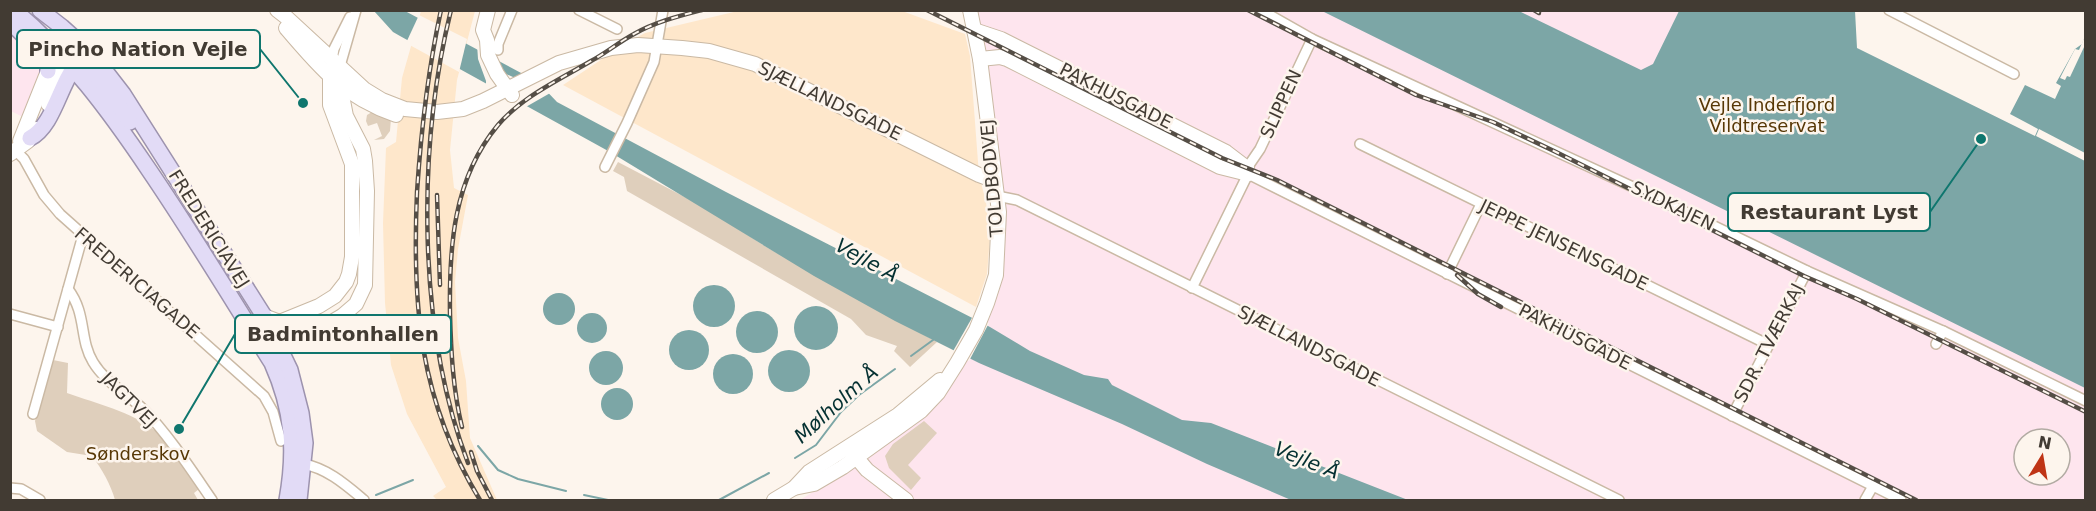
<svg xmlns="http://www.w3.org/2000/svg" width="2096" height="511" font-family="'DejaVu Sans',sans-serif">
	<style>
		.built { fill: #fee7cb }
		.industrial { fill: #fee5ee; fill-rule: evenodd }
		.green { fill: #dfcfbc }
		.water { fill: #7ca6a6 }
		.pier { fill: #fdf5ed }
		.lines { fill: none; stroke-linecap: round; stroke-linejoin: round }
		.stream { stroke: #7ca6a6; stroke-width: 2 }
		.street-casing { stroke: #cab9a4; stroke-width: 12 }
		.secondary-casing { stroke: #cab9a4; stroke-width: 16 }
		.primary-casing { stroke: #9d93ae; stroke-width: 18 }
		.street { stroke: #fff; stroke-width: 9 }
		.secondary { stroke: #fff; stroke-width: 14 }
		.primary { stroke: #e2dbf6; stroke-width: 15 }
		.rail-casing { stroke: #554e46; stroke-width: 4.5 }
		.rail { stroke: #fdf5ed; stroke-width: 2; stroke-dasharray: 7; stroke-linecap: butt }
		.labels { text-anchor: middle; stroke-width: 5; stroke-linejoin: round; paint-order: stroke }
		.street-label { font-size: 18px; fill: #423b33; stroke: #fdf5ed }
		.park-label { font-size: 18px; fill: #573705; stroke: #fdf5ed }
		.water-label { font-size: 20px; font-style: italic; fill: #043031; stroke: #fdf5ed }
		.leader { fill: none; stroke: #0f766e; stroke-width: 2 }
		.callout-dot { fill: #0f766e; stroke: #fdf5ed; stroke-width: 2 }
		.callout { fill: #fdf5ed; stroke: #0f766e; stroke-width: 2 }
		.callout-label { font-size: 20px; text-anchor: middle; font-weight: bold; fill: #423b33 }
	</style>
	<rect width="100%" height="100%" fill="#fdf5ed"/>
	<g class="built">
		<path d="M421 11H475L457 80 450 150 454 188 468 195 458 249 455 282 458 338 466 381 470 438 497 500H437L433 496 446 487 407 414 391 365 385 303 383 223 386 148 396 142 402 78Z"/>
		<path d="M738 11H902L965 34 970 56 979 175 986 202 990 237 987 274 976 307 563 85 628 42 645 33Z"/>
	</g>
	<g class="industrial">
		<path d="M968 11H1797L2085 304V500H800L860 463 921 407 970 340 1000 236ZM2024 439H2060V475H2024Z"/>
		<path d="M10 23 44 61 23 117 11 111Z"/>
	</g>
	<g class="green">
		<path d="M372 112 391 118 390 131 384 139 374 140 382 136 377 123 368 126 366 121 367 115Z"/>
		<path d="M618 162 702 206 768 248 937 342 910 367 894 351 897 346 866 335 851 319 627 191 624 177 613 171Z"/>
		<path d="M53 360 68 363 67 393C98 404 130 411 157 432 169 441 189 475 199 489L194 493 198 500H115C111 485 102 469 92 456L67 452 37 431 35 421Z"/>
		<path d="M924 421 937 433 908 465 921 478 911 490 889 468 885 456 893 444Z"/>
	</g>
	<g class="water">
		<path d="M374 11H405L538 82 557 102 726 192 990 327 1030 351 1084 375 1108 379 1112 385 1182 420 1211 423 1408 500H1291L1207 464 1122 424 979 363 895 321 814 276 610 152 400 36 393 32Z"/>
		<path d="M1322 11H1519L1641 70 1653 64 1679 11H1855L1857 48 2035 136 2038 129 2010 114 2025 85 2055 99 2061 86 2056 83 2075 49 2082 44 2085 36V388Z"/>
		<circle cx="714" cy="306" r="21"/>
		<circle cx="559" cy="309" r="16"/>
		<circle cx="816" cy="328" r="22"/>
		<circle cx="757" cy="332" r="21"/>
		<circle cx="592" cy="328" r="15"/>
		<circle cx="689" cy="350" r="20"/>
		<circle cx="789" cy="371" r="21"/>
		<circle cx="606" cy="368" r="17"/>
		<circle cx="733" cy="374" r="20"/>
		<circle cx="617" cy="404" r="16"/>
	</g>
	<g class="pier">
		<path d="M419 15 467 39 459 72 406 43Z"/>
		<path d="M2085 36V45L2070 77 2067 76 2065 80 2060 78 2075 49 2079 50Z"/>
		<path d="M477 44 496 54 498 62 506 74 513 77 540 79 552 92 524 108 486 87V81L478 59Z"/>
		<path d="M2039 129 2085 153V161L2036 136Z"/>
		<path d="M973 316 989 323 969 361 952 353Z"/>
	</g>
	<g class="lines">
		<g class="stream">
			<path d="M911 356 933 340"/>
			<path d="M478 446 498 470 518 479 566 491"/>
			<path d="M795 458 816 445 841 412 859 395 895 369"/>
			<path d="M376 495 413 480"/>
			<path d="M584 495 608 500"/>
			<path d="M719 500 769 473"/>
		</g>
		<defs>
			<g id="street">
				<path d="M579 10 617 29"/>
				<path d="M1261 10 1312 39 1646 193 1807 271 1943 331 2086 401"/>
				<path d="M1889 10 2014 74"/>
				<path d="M498 50V44L512 10"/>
				<path d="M332 60 334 49 350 17"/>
				<path d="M340 66 356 10"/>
				<path d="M1360 144 1769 345"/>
				<path d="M15 150 24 159 44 195 60 214 264 396 273 412 281 441"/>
				<path d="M605 167 627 123 654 62 663 10"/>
				<path d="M1247 168 1260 149 1312 39"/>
				<path d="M997 196 1017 200 1619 500"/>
				<path d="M1447 274 1481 204"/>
				<path d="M1192 288 1248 174 1901 500"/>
				<path d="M68 289C87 314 79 339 93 362 105 382 126 393 143 409 168 434 192 471 212 500"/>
				<path d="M10 314 58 327"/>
				<path d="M1936 344 1943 331"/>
				<path d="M33 414 83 235"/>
				<path d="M1732 416 1807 271"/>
				<path d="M303 464C327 468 346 485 364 500"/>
				<path d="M10 488 21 489 40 500"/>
				<path d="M1865 500 1873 486"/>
			</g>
			<g id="secondary">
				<path d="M277 10 286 17 364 89 382 100 405 109 437 112 463 109 483 101 559 63 611 48 638 45 682 48 709 51 755 64 979 175 995 181"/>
				<path d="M488 10 483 30 487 40 488 55 497 74 512 95"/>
				<path d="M286 28C320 68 344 97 396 115"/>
				<path d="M974 30 1001 39 1226 152 1247 168 1248 174"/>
				<path d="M980 59 1000 57 1007 59 1220 167 1248 174"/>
				<path d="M48 104 64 57"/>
				<path d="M20 141 48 71 55 63"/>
				<path d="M10 154 28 141 36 129"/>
				<path d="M264 316 277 321H282L319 306 335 296 346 282 349 274 352 257V164L330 105V71"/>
				<path d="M272 348 282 333 308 320"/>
				<path d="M281 349 310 335 342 316 356 304 365 285 367 191 365 161 363 149 346 116 339 80"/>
				<path d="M851 451 867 470 906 500"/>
				<path d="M794 488 814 484 843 467 921 411 938 393 957 363 976 330 987 303 996 275 999 212 980 59 970 10"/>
				<path d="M774 500 794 488 809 472 898 415 940 380"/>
			</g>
			<g id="primary">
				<path d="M14 10C68 55 110 112 149 170 192 233 231 298 272 363 293 410 296 450 287 500"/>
				<path d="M40 10 62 27 92 54 123 94 264 316 290 370 301 413 305 443 299 500"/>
				<path d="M10 22 48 59V71"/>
				<path d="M64 57C89 54 116 103 130 122"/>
				<path d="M30 138C52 127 59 89 73 69"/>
			</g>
		</defs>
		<use href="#street" class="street-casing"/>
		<use href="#secondary" class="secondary-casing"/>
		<use href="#primary" class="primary-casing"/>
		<use href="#street" class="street"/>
		<use href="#secondary" class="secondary"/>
		<use href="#primary" class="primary"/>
		<defs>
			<g id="rail">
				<path d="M441 10C428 70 421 131 417 192 412 306 419 400 480 500"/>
				<path d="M451 10C417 148 417 329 468 463"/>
				<path d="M927 10 1222 158 1277 180 1916 500"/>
				<path d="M1248 10 1416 95 1493 122 1556 152 1804 276 1857 299 2086 412"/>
				<path d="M1534 10 1539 13"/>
				<path d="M437 195 440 285"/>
				<path d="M1457 275 1478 294 1501 307"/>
				<path d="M462 427C453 390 451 352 450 314 449 247 453 179 498 125 523 96 559 80 591 61 606 53 619 42 634 34 655 22 679 16 702 10"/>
				<path d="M471 452 477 471 492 500"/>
			</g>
		</defs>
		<use href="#rail" class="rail-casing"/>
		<use href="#rail" class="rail"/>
	</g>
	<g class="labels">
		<g class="street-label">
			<text transform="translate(1116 96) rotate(27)" y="6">PAKHUSGADE</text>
			<text transform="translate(830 101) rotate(26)" y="6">SJÆLLANDSGADE</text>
			<text transform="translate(1281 104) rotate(-65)" y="6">SLIPPEN</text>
			<text transform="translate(992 178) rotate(-95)" y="6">TOLDBODVEJ</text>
			<text transform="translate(1673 206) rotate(26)" y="6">SYDKAJEN</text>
			<text transform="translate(209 229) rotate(58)" y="6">FREDERICIAVEJ</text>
			<text transform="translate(1564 245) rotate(26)" y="6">JEPPE JENSENSGADE</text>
			<text transform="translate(137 283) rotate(41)" y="6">FREDERICIAGADE</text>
			<text transform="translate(1575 337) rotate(27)" y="6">PAKHUSGADE</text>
			<text transform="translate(1769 343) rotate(-63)" y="6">SDR. TVÆRKAJ</text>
			<text transform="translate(1309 346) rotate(27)" y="6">SJÆLLANDSGADE</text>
			<text transform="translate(129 400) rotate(45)" y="6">JAGTVEJ</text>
		</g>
		<g class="park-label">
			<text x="1767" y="111">Vejle Inderfjord<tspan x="1767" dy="21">Vildtreservat</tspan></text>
			<text x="138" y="460">Sønderskov</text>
		</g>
		<g class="water-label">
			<text transform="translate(867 260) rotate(29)" y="7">Vejle Å</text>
			<text transform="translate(836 404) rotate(-42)" y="7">Mølholm Å</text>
			<text transform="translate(1307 460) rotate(22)" y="7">Vejle Å</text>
		</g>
	</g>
	<path class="leader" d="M303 103L260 49M1981 139L1930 212M179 429L235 334"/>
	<g class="callout-dot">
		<circle cx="303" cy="103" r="6"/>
		<circle cx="1981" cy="139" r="6"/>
		<circle cx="179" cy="429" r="6"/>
	</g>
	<g class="callout">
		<rect x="17" y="30" width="243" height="38" rx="6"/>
		<rect x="1728" y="193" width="202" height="38" rx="6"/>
		<rect x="235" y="315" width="216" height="38" rx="6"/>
	</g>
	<g class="callout-label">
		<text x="138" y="56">Pincho Nation Vejle</text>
		<text x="1829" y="219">Restaurant Lyst</text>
		<text x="343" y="341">Badmintonhallen</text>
	</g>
	<rect width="2096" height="511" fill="none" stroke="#423b33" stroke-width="24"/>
	<g transform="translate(2042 457) rotate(11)"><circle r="28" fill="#fdf5ed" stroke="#b2aba3" stroke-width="1.5"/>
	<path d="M0-4.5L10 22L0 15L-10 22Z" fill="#bf3416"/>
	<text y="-9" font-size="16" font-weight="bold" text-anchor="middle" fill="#423b33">N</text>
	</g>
</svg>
